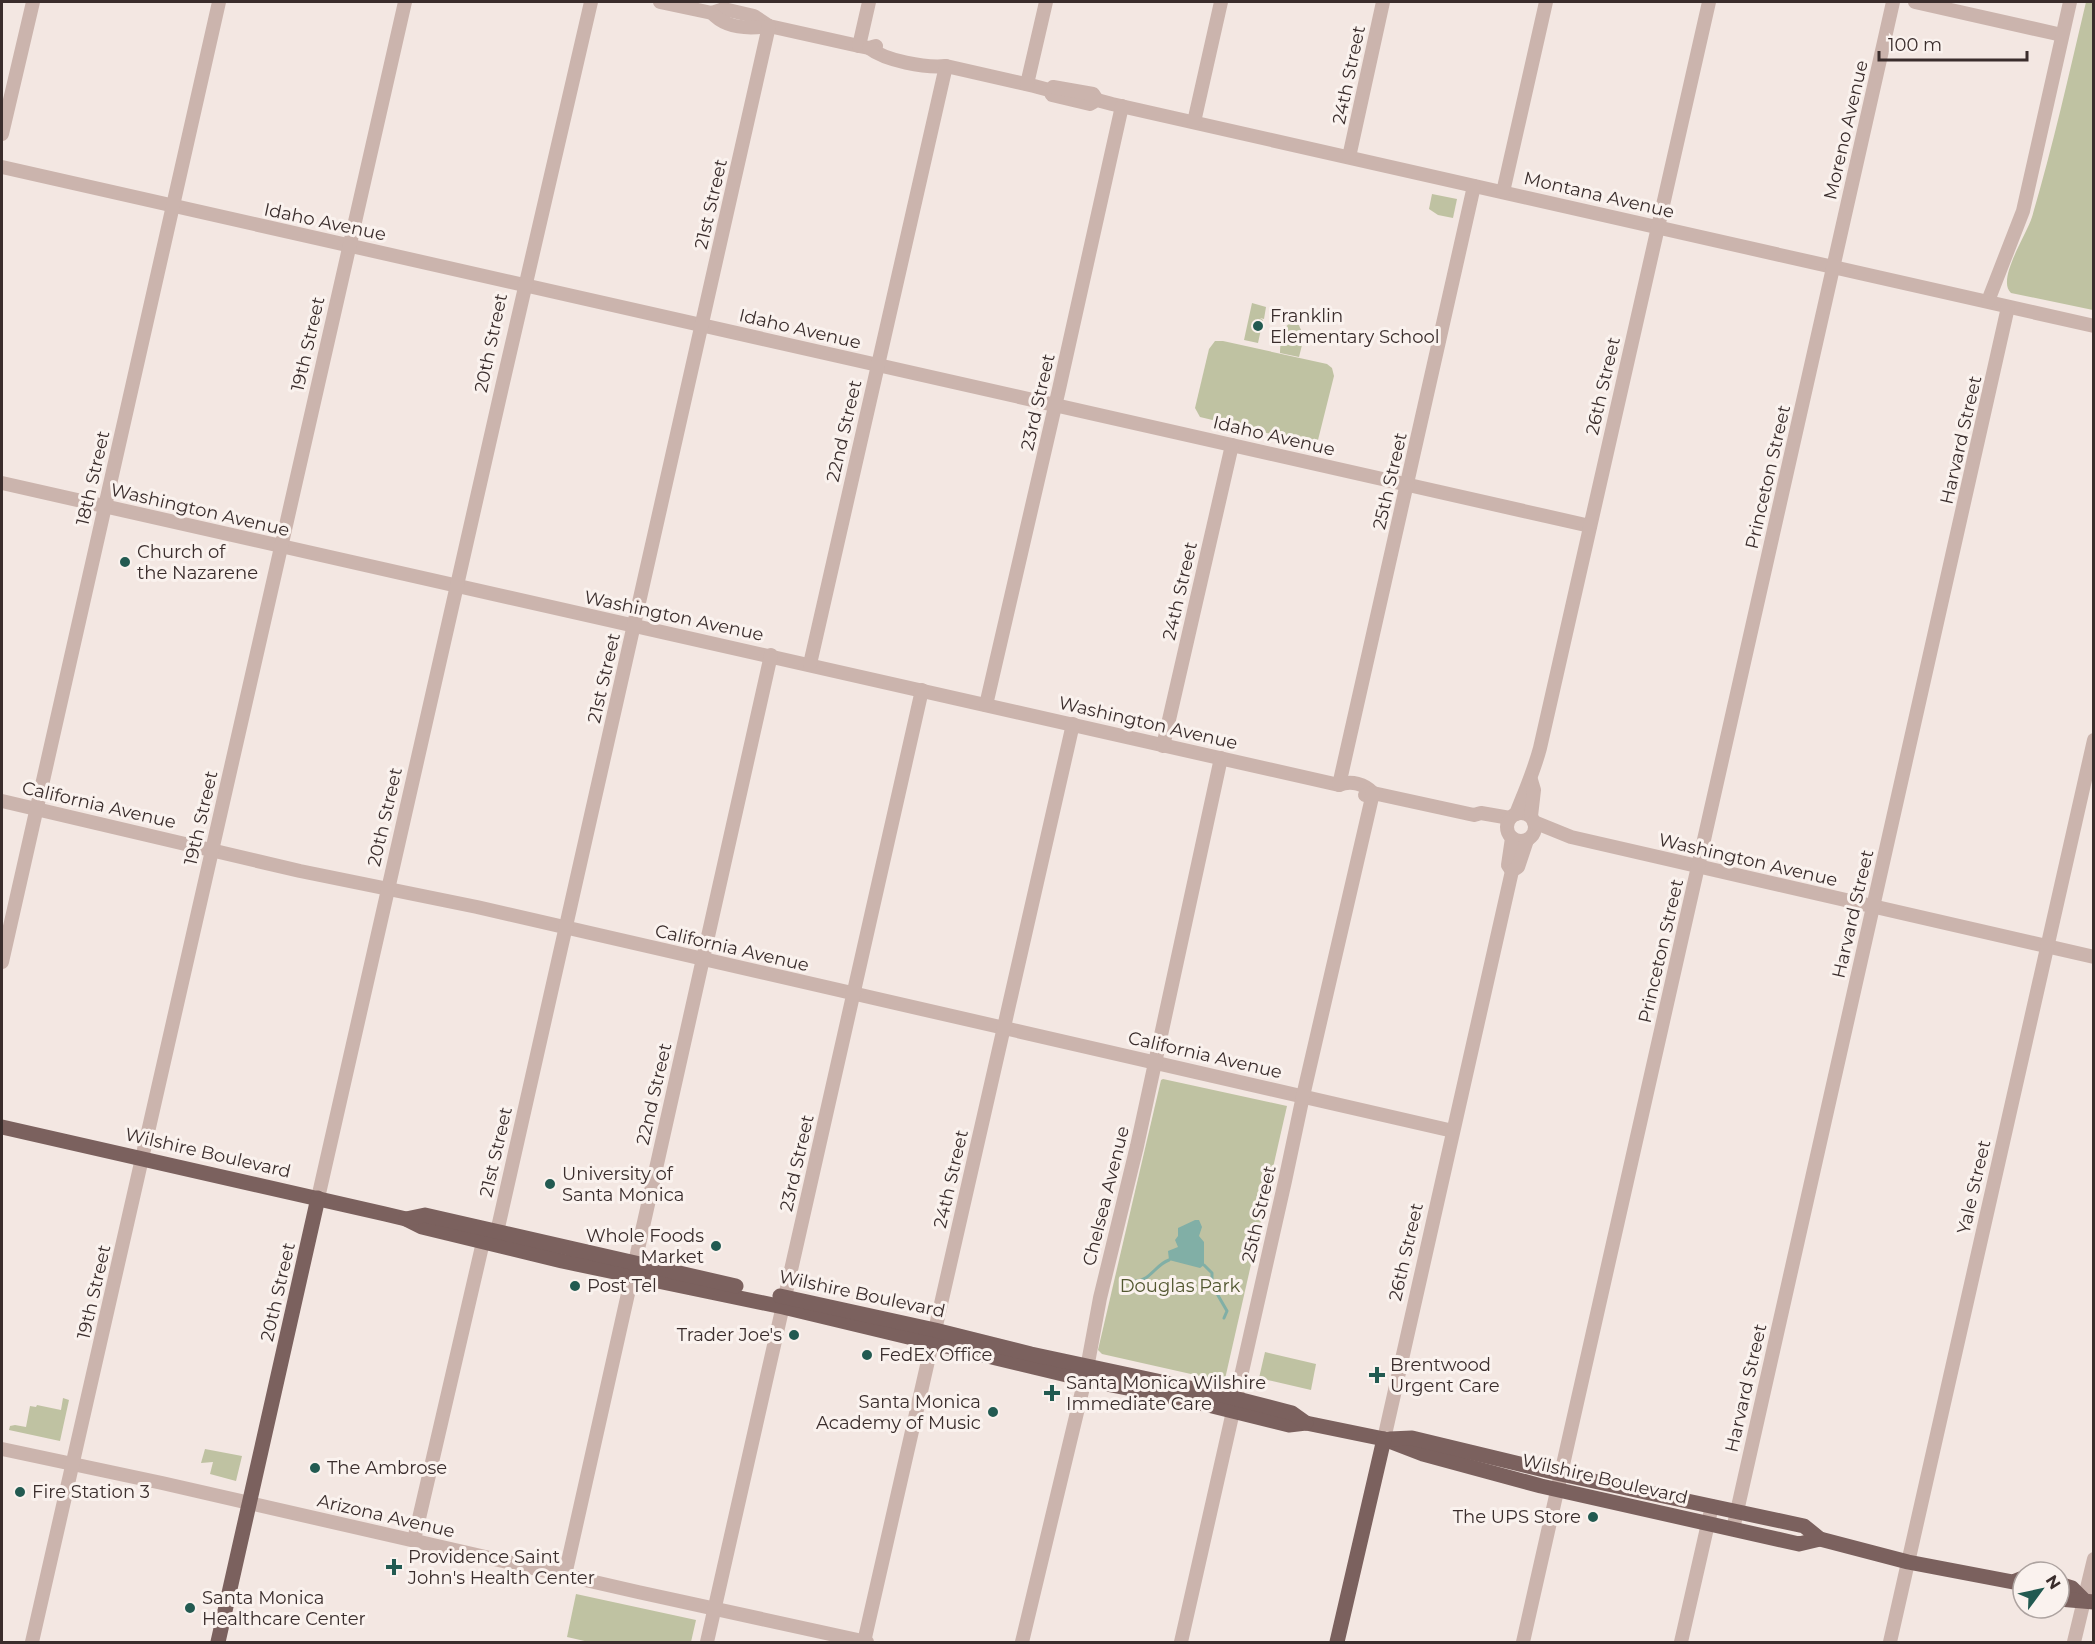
<svg xmlns="http://www.w3.org/2000/svg" width="2095" height="1644" font-family="Montserrat,sans-serif">
	<style>
		.green { fill: #bfc2a2 }
		.water { fill: #81afa6 }
		.lines { fill: none; stroke-linecap: round; stroke-linejoin: round }
		.stream { stroke: #81afa6; stroke-width: 3 }
		.minor { stroke: #cbb4ad; stroke-width: 14 }
		.major { stroke: #7b615e; stroke-width: 15 }
		.poi-dot { fill: #225a51; stroke: #faf2ee; stroke-width: 2 }
		.labels { text-anchor: middle; stroke-width: 6; stroke-linejoin: round; paint-order: stroke }
		.street-label { font-size: 18px; fill: #3a2d2c; stroke: #faf2ee }
		.poi-label { font-size: 18px; fill: #3a2d2c; stroke: #faf2ee; text-anchor: start }
		.park-label { font-size: 18px; fill: #525730; stroke: #faf2ee }
	</style>
	<rect width="100%" height="100%" fill="#f3e7e2"/>
	<g class="green">
		<path d="M2086 2H2094L2093 310 2011 293C1996 280 2027 234 2032 217 2053 146 2069 74 2086 2Z"/>
		<path d="M1432 194 1457 199 1453 218 1438 215 1429 209Z"/>
		<path d="M1252 303 1266 307 1264 319 1260 318 1263 320 1258 343 1244 340Z"/>
		<path d="M1293 322 1298 323 1304 337 1299 357 1280 353C1281 340 1280 327 1293 322Z"/>
		<path d="M1215 341H1223L1327 364 1332 368 1334 376 1318 440 1309 443 1200 417 1195 408 1209 349Z"/>
		<path d="M1163 1079 1287 1106 1225 1379 1222 1381 1102 1354 1098 1350 1161 1080Z"/>
		<path d="M1265 1352 1316 1364 1311 1390 1259 1378Z"/>
		<path d="M63 1398 69 1400 60 1441 9 1430 10 1426 15 1425 26 1427 30 1406 36 1407 37 1405 61 1410Z"/>
		<path d="M205 1449 242 1456 236 1481 210 1474 213 1462 201 1463Z"/>
		<path d="M576 1594 696 1620 691 1642H589L567 1637Z"/>
	</g>
	<path class="water" d="M1195 1220H1199L1202 1227 1199 1236 1204 1242V1265L1200 1268 1169 1260 1168 1251 1178 1247 1175 1240 1178 1236V1228Z"/>
	<g class="lines">
		<g class="stream">
			<path d="M1204 1265 1212 1273V1285L1227 1311 1224 1318"/>
			<path d="M1131 1289 1136 1281C1151 1280 1155 1265 1169 1260"/>
		</g>
		<g class="minor">
			<path d="M660 2 712 13 724 9 754 16 769 26 859 46 869 48 876 46"/>
			<path d="M1915 2 2062 35"/>
			<path d="M712 13C726 29 749 29 769 26"/>
			<path d="M859 46 869 2"/>
			<path d="M869 48C886 61 925 68 946 66L1034 86 1049 90 1052 95 1090 104 1097 100 1112 104 2094 326"/>
			<path d="M1027 84 1046 2"/>
			<path d="M1053 87 1093 94 1097 100"/>
			<path d="M1194 122 1221 2"/>
			<path d="M2 134 33 2"/>
			<path d="M1349 157 1383 2"/>
			<path d="M2 167 1590 526"/>
			<path d="M1503 192 1546 2"/>
			<path d="M1988 301 2023 211 2070 2"/>
			<path d="M2 483 1339 785C1351 780 1365 784 1373 793"/>
			<path d="M810 664 946 66"/>
			<path d="M986 705 1059 389 1122 106"/>
			<path d="M1163 746 1232 445"/>
			<path d="M1339 785 1474 186"/>
			<path d="M1365 795 1373 793 1474 815 1481 813 1510 818"/>
			<path d="M2 801 300 871 477 907 1453 1131"/>
			<circle cx="1521" cy="827" r="14"/>
			<path d="M1516 814C1525 791 1534 771 1540 748L1709 2"/>
			<path d="M1531 816 1534 790 1531 780"/>
			<path d="M1534 822 1571 837 2094 957"/>
			<path d="M1512 871 1508 865 1512 838"/>
			<path d="M2 962 219 2"/>
			<path d="M318 1198C410 800 497 400 591 2"/>
			<path d="M497 1232 769 26"/>
			<path d="M1384 1439 1512 871 1518 867 1527 840"/>
			<path d="M2 1449 162 1483 638 1592 867 1642"/>
			<path d="M1733 1529 2008 307"/>
			<path d="M414 1540 483 1242"/>
			<path d="M565 1575 771 655"/>
			<path d="M32 1642 405 2"/>
			<path d="M707 1642 922 690"/>
			<path d="M864 1642 1073 724"/>
			<path d="M1022 1642 1085 1379 1100 1298 1137 1146 1221 758"/>
			<path d="M1181 1642 1285 1181 1303 1096 1373 793"/>
			<path d="M1523 1642 1893 2"/>
			<path d="M1681 1642 1712 1506"/>
			<path d="M1890 1642 2094 740"/>
			<path d="M2074 1642 2094 1559"/>
		</g>
		<g class="major">
			<path d="M2 1127 385 1214 406 1219 422 1227 562 1261 783 1307 1096 1382 1188 1400 1289 1425 1306 1423 1384 1439 1423 1454 1541 1486 1799 1544 1820 1539"/>
			<path d="M406 1219 425 1215 736 1286"/>
			<path d="M780 1296 935 1330 1031 1354 1218 1394 1292 1413 1306 1423"/>
			<path d="M1390 1439 1412 1438 1561 1474 1804 1526 1820 1539 1908 1562 2013 1582 2023 1578"/>
			<path d="M2059 1584 2072 1588 2084 1600"/>
			<path d="M2059 1599 2094 1602"/>
			<path d="M218 1642 318 1198"/>
			<path d="M1337 1642 1384 1439"/>
		</g>
	</g>
	<g class="poi-dot">
		<circle cx="1258" cy="326" r="6"/>
		<circle cx="125" cy="562" r="6"/>
		<circle cx="550" cy="1184" r="6"/>
		<circle cx="716" cy="1246" r="6"/>
		<circle cx="575" cy="1286" r="6"/>
		<circle cx="794" cy="1335" r="6"/>
		<circle cx="867" cy="1355" r="6"/>
		<path d="M1374 1366h6v6h6v6h-6v6h-6v-6h-6v-6h6z"/>
		<path d="M1049 1384h6v6h6v6h-6v6h-6v-6h-6v-6h6z"/>
		<circle cx="993" cy="1412" r="6"/>
		<circle cx="315" cy="1468" r="6"/>
		<circle cx="20" cy="1492" r="6"/>
		<circle cx="1593" cy="1517" r="6"/>
		<path d="M391 1558h6v6h6v6h-6v6h-6v-6h-6v-6h6z"/>
		<circle cx="190" cy="1608" r="6"/>
	</g>
	<g class="labels">
		<g class="street-label">
			<text transform="translate(1349 75) rotate(-78)" y="6">24th Street</text>
			<text transform="translate(1846 130) rotate(-77)" y="6">Moreno Avenue</text>
			<text transform="translate(1599 195) rotate(13)" y="6">Montana Avenue</text>
			<text transform="translate(711 204) rotate(-77)" y="6">21st Street</text>
			<text transform="translate(325 222) rotate(12)" y="6">Idaho Avenue</text>
			<text transform="translate(800 329) rotate(13)" y="6">Idaho Avenue</text>
			<text transform="translate(491 343) rotate(-78)" y="6">20th Street</text>
			<text transform="translate(308 344) rotate(-77)" y="6">19th Street</text>
			<text transform="translate(1603 386) rotate(-77)" y="6">26th Street</text>
			<text transform="translate(1038 402) rotate(-77)" y="6">23rd Street</text>
			<text transform="translate(844 431) rotate(-77)" y="6">22nd Street</text>
			<text transform="translate(1274 436) rotate(13)" y="6">Idaho Avenue</text>
			<text transform="translate(1961 440) rotate(-77)" y="6">Harvard Street</text>
			<text transform="translate(1768 477) rotate(-77)" y="6">Princeton Street</text>
			<text transform="translate(93 478) rotate(-77)" y="6">18th Street</text>
			<text transform="translate(1390 481) rotate(-77)" y="6">25th Street</text>
			<text transform="translate(200 510) rotate(13)" y="6">Washington Avenue</text>
			<text transform="translate(1180 591) rotate(-77)" y="6">24th Street</text>
			<text transform="translate(674 616) rotate(12)" y="6">Washington Avenue</text>
			<text transform="translate(604 678) rotate(-77)" y="6">21st Street</text>
			<text transform="translate(1148 723) rotate(13)" y="6">Washington Avenue</text>
			<text transform="translate(99 805) rotate(13)" y="6">California Avenue</text>
			<text transform="translate(385 817) rotate(-77)" y="6">20th Street</text>
			<text transform="translate(201 818) rotate(-77)" y="6">19th Street</text>
			<text transform="translate(1748 860) rotate(13)" y="6">Washington Avenue</text>
			<text transform="translate(1853 914) rotate(-77)" y="6">Harvard Street</text>
			<text transform="translate(732 948) rotate(13)" y="6">California Avenue</text>
			<text transform="translate(1661 951) rotate(-77)" y="6">Princeton Street</text>
			<text transform="translate(1205 1055) rotate(13)" y="6">California Avenue</text>
			<text transform="translate(654 1094) rotate(-77)" y="6">22nd Street</text>
			<text transform="translate(496 1152) rotate(-77)" y="6">21st Street</text>
			<text transform="translate(208 1153) rotate(13)" y="6">Wilshire Boulevard</text>
			<text transform="translate(797 1163) rotate(-77)" y="6">23rd Street</text>
			<text transform="translate(951 1179) rotate(-77)" y="6">24th Street</text>
			<text transform="translate(1974 1187) rotate(-77)" y="6">Yale Street</text>
			<text transform="translate(1106 1196) rotate(-76)" y="6">Chelsea Avenue</text>
			<text transform="translate(1259 1214) rotate(-77)" y="6">25th Street</text>
			<text transform="translate(1406 1252) rotate(-77)" y="6">26th Street</text>
			<text transform="translate(94 1292) rotate(-77)" y="6">19th Street</text>
			<text transform="translate(278 1292) rotate(-77)" y="6">20th Street</text>
			<text transform="translate(862 1294) rotate(12)" y="6">Wilshire Boulevard</text>
			<text transform="translate(1746 1388) rotate(-77)" y="6">Harvard Street</text>
			<text transform="translate(1605 1479) rotate(13)" y="6">Wilshire Boulevard</text>
			<text transform="translate(386 1516) rotate(13)" y="6">Arizona Avenue</text>
		</g>
		<g class="poi-label">
			<text x="1270" y="322">Franklin<tspan x="1270" dy="21">Elementary School</tspan></text>
			<text x="137" y="558">Church of<tspan x="137" dy="21">the Nazarene</tspan></text>
			<text x="562" y="1180">University of<tspan x="562" dy="21">Santa Monica</tspan></text>
			<text x="704" y="1242" text-anchor="end">Whole Foods<tspan x="704" dy="21">Market</tspan></text>
			<text x="587" y="1292">Post Tel</text>
			<text x="782" y="1341" text-anchor="end">Trader Joe's</text>
			<text x="879" y="1361">FedEx Office</text>
			<text x="1390" y="1371">Brentwood<tspan x="1390" dy="21">Urgent Care</tspan></text>
			<text x="1066" y="1389">Santa Monica Wilshire<tspan x="1066" dy="21">Immediate Care</tspan></text>
			<text x="981" y="1408" text-anchor="end">Santa Monica<tspan x="981" dy="21">Academy of Music</tspan></text>
			<text x="327" y="1474">The Ambrose</text>
			<text x="32" y="1498">Fire Station 3</text>
			<text x="1581" y="1523" text-anchor="end">The UPS Store</text>
			<text x="408" y="1563">Providence Saint<tspan x="408" dy="21">John's Health Center</tspan></text>
			<text x="202" y="1604">Santa Monica<tspan x="202" dy="21">Healthcare Center</tspan></text>
		</g>
		<g class="park-label">
			<text x="1180" y="1292">Douglas Park</text>
		</g>
	</g>
	<rect width="2095" height="1644" fill="none" stroke="#3a2d2c" stroke-width="6"/>
	<g transform="translate(2041 1590) rotate(57)"><circle r="28" fill="#faf2ee" stroke="#ada3a0" stroke-width="1.5"/>
	<path d="M0-4.5L10 22L0 15L-10 22Z" fill="#225a51"/>
	<text y="-9" font-size="16" font-weight="bold" text-anchor="middle" fill="#3a2d2c">N</text>
	</g>
	<path d="M1879 51v9h148v-9" fill="none" stroke="#3a2d2c" stroke-width="3"/>
	<text x="1888" y="51" font-size="18" fill="#3a2d2c" stroke="#faf2ee" stroke-width="4.5" paint-order="stroke">100 m</text>
</svg>
